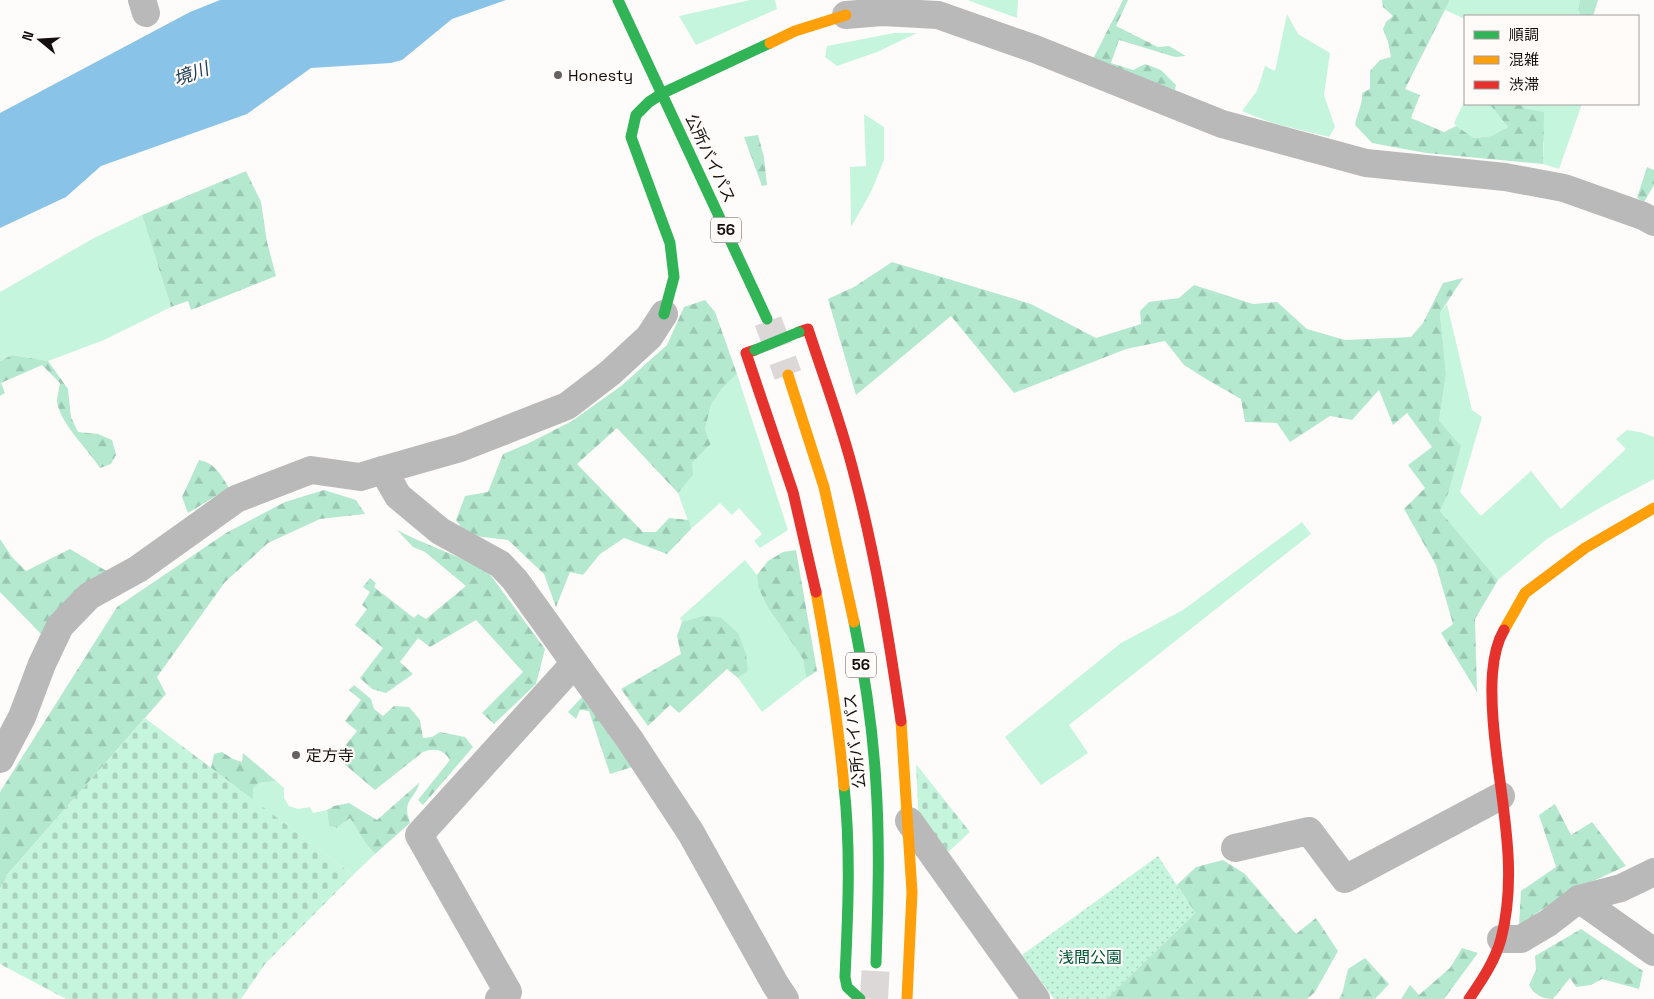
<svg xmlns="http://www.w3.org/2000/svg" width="1654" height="999" font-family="'Space Grotesk','Noto Sans JP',sans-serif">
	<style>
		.green { fill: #c6f5de }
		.forest { fill: url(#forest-firs) }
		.cemetery { fill: url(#cemetery-stones) }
		.park { fill: url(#park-dots) }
		.water { fill: #8ac3e8 }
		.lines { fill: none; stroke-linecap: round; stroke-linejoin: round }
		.primary-tunnel { stroke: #dbd8d7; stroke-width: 28; stroke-dasharray: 28 14; stroke-linecap: butt }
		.street { stroke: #bab9b9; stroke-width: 28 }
		.fast { stroke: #30b455; stroke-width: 11 }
		.slow { stroke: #ff9f0a; stroke-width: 11 }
		.jam { stroke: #e5322d; stroke-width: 11 }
		.fast-bridge { stroke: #30b455; stroke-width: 11 }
		.poi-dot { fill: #656261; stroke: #fffbf9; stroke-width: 2 }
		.labels { text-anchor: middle; stroke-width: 4.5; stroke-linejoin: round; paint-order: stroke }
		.shield { fill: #fffbf9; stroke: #5a5654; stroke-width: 1 }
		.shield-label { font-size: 15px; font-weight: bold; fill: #130f0e }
		.poi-label { font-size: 16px; fill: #130f0e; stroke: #fffbf9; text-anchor: start }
		.street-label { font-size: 16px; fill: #130f0e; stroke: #fffbf9 }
		.park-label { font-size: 16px; fill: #00553a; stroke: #fffbf9 }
		.water-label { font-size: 18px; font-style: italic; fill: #1d4158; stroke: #fffbf9 }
	</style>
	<defs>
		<pattern id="forest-firs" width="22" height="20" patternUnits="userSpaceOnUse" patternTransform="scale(1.25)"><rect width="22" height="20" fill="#b4e9d0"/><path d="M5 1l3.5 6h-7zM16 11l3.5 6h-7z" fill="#9ac7b1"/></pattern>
		<pattern id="cemetery-stones" width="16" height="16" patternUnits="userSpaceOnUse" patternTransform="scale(1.25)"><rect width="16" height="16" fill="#c6f5de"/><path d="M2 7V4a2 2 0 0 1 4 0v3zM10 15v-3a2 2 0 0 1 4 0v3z" fill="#a9d1bd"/></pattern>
		<pattern id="park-dots" width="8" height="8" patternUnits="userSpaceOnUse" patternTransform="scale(1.25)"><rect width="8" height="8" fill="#c6f5de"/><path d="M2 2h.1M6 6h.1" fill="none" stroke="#a9d1bd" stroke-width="1.8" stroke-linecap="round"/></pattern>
	</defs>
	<rect width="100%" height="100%" fill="#fefcfa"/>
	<g class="green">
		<path d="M750 0H775L777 9 696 45 679 16Z"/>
		<path d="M968 0H1018L1017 18 970 1Z"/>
		<path d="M1450 0H1580L1578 10 1581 16H1465V19L1445 10Z"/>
		<path d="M1287 14 1298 34 1330 53 1324 95 1335 127 1329 137 1272 123 1242 111 1257 91 1265 66 1275 71Z"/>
		<path d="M894 33H917L877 52 837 66 825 57 827 46Z"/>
		<path d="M1465 100V104H1492L1491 106 1508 127 1491 136 1474 138 1456 126 1454 123Z"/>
		<path d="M1519 104H1582L1559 169 1543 164 1544 143 1527 109Z"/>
		<path d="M864 114 884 127V160L871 192 851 227 850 167 866 166Z"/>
		<path d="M142 215 171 307 104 340 48 361 12 355 0 361V292L94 238Z"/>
		<path d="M1447 304 1472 410 1482 417 1460 492 1481 516 1531 471 1561 509 1626 449 1616 439 1627 430 1640 432 1654 437V479L1605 505 1547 539 1498 580 1440 511 1448 494 1453 472 1439 421 1446 374 1440 313Z"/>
		<path d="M737 374 788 530 760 548 754 541 762 534 739 508 732 515 720 503 691 529 678 493 692 475V463L711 444 705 429 711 405 721 390Z"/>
		<path d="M1302 522 1311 534 1069 725 1088 753 1041 785 1005 737 1121 643 1183 610Z"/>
		<path d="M745 560 757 575 758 587 768 608 803 659 806 678 762 712 738 678 748 671 702 616 682 622 680 618Z"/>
		<path d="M276 781 284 788V798L289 806 298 809 310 807 313 813 327 810 329 826 337 828 350 818 366 844 375 854 353 875 253 800V788L259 783Z"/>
	</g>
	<g class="forest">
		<path d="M1123 0H1128L1116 26 1158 47 1169 46 1186 56 1175 57 1119 40 1111 63 1133 70 1145 64 1161 70 1176 85 1175 90 1093 59Z"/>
		<path d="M1382 0H1450L1405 89 1420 95 1411 118 1444 132 1456 126 1474 138 1491 136 1508 127 1491 106 1492 104H1519L1527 109 1544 112 1543 164 1426 153 1372 143 1355 125C1357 113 1363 104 1362 93L1370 89V71L1380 60 1391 57 1388 42 1383 29 1386 22 1393 16 1383 7Z"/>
		<path d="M1580 0H1598L1593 16H1581L1578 10Z"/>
		<path d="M758 135 764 157 767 185 762 186 744 137Z"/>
		<path d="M1647 167 1654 170V185L1644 202 1637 198Z"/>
		<path d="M246 171 261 202 267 242 276 276 191 310 188 301 171 307 142 215Z"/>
		<path d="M892 262 1031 304 1096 338 1141 324 1140 311 1149 302 1179 298 1194 285 1253 304 1277 302 1307 329 1345 340 1411 337 1423 323 1443 283 1463 278 1440 313 1446 374 1439 421 1461 446 1448 494 1440 511 1498 580 1475 619 1477 692 1441 633 1453 624 1436 565 1404 509 1425 488 1408 465 1432 447 1407 413 1393 425 1379 390 1352 420 1330 416 1290 442 1277 423 1245 422 1241 399 1206 379 1184 365 1165 341 1126 349 1014 393 951 316 856 395 828 299 854 287Z"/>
		<path d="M705 300 715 312 737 374 721 390 711 405 705 429 711 444 692 463 693 475 678 493 617 428 577 464 643 532H656L669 518 689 520 691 529 667 554 624 538 600 554 583 575 570 572 556 607 544 574 508 540 475 536 464 531 456 520 465 496 488 492 503 454 529 443 572 421 621 386 667 345 684 307Z"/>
		<path d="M12 355 48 361 68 389 71 417 78 432 98 434 112 440 116 455 111 464 100 468C88 449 61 425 57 402 57 397 59 389 60 383L42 365 1 383 5 393 0 396V361Z"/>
		<path d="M199 460C215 463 221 475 229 488L188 513 182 497Z"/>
		<path d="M324 490 356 500 365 514 320 519 268 543 225 582 157 677 166 694 7 875 0 889V792L117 607 226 533 285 502Z"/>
		<path d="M397 530 413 538 486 569 545 649 536 684 494 724 482 713 523 672 476 620 430 647 418 638 400 662 413 674 386 693 372 689 360 678 383 648 355 625 367 609 362 605 370 592 363 587 370 578 376 583 374 587 414 618 418 614 426 619 466 586 425 552 413 547Z"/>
		<path d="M0 539 12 557 26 571 70 549 108 572 44 637 0 592Z"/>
		<path d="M796 550 817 671 806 678 803 659 768 608 758 587 757 575 768 561 783 552Z"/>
		<path d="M702 616 720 617 738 633 746 654 748 671 738 678 727 669 679 713 670 705 648 726 621 689 681 654 677 636 682 622Z"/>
		<path d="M354 685 371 699 374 709 383 716 394 706 409 707 420 720 423 738 432 737 440 732 465 737 473 747 423 805 418 800 450 760C443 749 435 748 423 752L375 790 336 757 357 731 345 721 361 700 349 690Z"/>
		<path d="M584 695 632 767 610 774 589 711 580 710 576 719 568 712Z"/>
		<path d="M222 752 233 759 242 762 243 753 276 781 259 783 253 788V800L211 768 214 754Z"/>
		<path d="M419 783C418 793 407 799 407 810 407 814 409 819 410 823L375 854 366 844 350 818 337 828 329 826 327 810 334 806 349 803 377 820Z"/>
		<path d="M1555 804 1571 835 1592 822 1626 866 1565 894 1519 925 1521 891 1556 867 1539 815Z"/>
		<path d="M1223 860 1245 874 1296 934 1316 918 1338 951 1315 992 1307 999H1106L1195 913 1177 885 1196 867Z"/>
		<path d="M1581 929 1643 971 1639 989 1602 979 1591 985 1576 987 1570 978 1553 999C1542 999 1535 995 1529 985L1536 970 1535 956Z"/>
		<path d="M1462 948 1478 953 1444 999H1401L1410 985 1419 995 1450 968Z"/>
		<path d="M1365 958 1389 984 1375 999H1339L1342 994 1348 969Z"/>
	</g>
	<g class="cemetery">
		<path d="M145 718 353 875 265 964 241 999H66L0 964V889L7 875Z"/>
		<path d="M916 764 970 832 945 855 919 825Z"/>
	</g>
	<path class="park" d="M1158 856 1195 913 1106 999H1054L1022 955Z"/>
	<path class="water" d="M220 0H506L452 19 402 60 391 63 311 68 247 114 101 166 66 197 0 228V113L190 12Z"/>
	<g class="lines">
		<g class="primary-tunnel">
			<path d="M768 321 788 375"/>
			<path d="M874 999 876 963"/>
		</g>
		<g class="street">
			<path d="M142 0 146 13"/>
			<path d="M846 15 882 12 938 15 1035 49 1222 124 1366 163 1505 177 1564 188 1643 216 1654 222"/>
			<path d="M383 470 460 448 567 406 610 373 649 337 664 314"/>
			<path d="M0 759 22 717 42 664 60 626 89 596 138 569 236 499 311 470 360 477 383 470 398 496 440 531 500 564 515 580 630 740 691 833 775 984 785 999"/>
			<path d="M909 821 1036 999"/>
			<path d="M1235 848 1309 831 1345 879 1501 796"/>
			<path d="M1579 899 1654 952"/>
			<path d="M1501 939H1521L1548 923 1579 899 1621 888 1654 872"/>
			<path d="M499 999 508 992 419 835 574 664"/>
		</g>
		<g class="fast">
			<path d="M618 0 767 319"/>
			<path d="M664 314 674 277 670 243 631 137 636 115 649 102 663 93 770 43"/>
			<path d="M854 622C865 676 873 730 876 784 880 844 878 903 876 963"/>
			<path d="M844 786C851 850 848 913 845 977L847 987 860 999"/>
		</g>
		<g class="slow">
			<path d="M770 43 795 31 846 15"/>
			<path d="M788 375 824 487 854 622"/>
			<path d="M816 592C828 657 838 721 844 786"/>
			<path d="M1504 630 1525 593 1585 548 1654 508"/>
			<path d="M901 721 912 892 907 999"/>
		</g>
		<g class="jam">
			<path d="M799 332 808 329C824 378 843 428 855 478 876 558 889 639 901 721"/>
			<path d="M755 350 746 353 793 492 816 592"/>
			<path d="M1469 999C1482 980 1495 961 1501 939 1520 866 1498 792 1493 719 1491 691 1490 654 1504 630"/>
		</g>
		<path class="fast-bridge" d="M755 350 799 332"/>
	</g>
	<g class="poi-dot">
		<circle cx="558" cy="75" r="5"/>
		<circle cx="296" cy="755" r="5"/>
	</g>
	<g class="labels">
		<g class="shield">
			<rect x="711" y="217.5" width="30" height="25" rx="4"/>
			<rect x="846" y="652.5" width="30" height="25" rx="4"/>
		</g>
		<g class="shield-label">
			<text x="726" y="235">56</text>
			<text x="861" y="670">56</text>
		</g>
		<g class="poi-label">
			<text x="568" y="81">Honesty</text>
			<text x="306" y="761">定方寺</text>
		</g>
		<g class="street-label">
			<text transform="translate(711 158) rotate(65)" y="6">公所バイパス</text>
			<text transform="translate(854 741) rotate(-96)" y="6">公所バイパス</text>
		</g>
		<g class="park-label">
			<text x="1090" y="963">浅間公園</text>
		</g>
		<g class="water-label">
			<text transform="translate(191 74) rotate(-20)" y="6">境川</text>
		</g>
	</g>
	<rect x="1464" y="15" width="175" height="90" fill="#fffbf9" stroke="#a19d9b"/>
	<rect x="1474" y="31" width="25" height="8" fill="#30b455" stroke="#a19d9b"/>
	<text x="1509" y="40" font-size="15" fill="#130f0e">順調</text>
	<rect x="1474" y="56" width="25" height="8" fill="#ff9f0a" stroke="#a19d9b"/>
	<text x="1509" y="65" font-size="15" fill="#130f0e">混雑</text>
	<rect x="1474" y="81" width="25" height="8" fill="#e5322d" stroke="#a19d9b"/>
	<text x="1509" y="90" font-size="15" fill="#130f0e">渋滞</text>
	<g transform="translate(40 40) rotate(288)" stroke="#fffbf9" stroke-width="4" paint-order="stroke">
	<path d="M0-4L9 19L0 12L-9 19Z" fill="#130f0e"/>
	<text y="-8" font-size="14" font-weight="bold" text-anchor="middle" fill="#130f0e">N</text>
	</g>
</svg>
